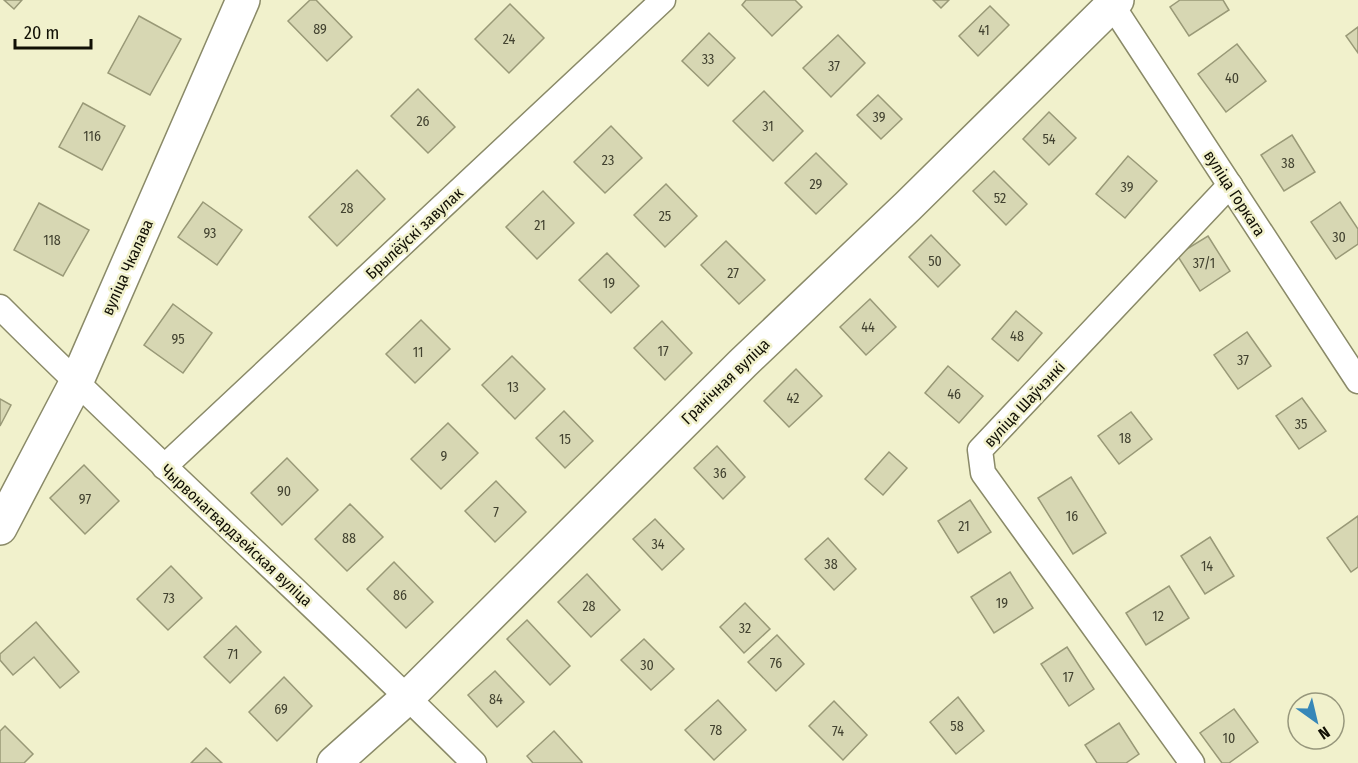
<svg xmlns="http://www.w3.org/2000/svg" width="1358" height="763" font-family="'Fira Sans Condensed',sans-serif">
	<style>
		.building { fill: #d7d7b3; stroke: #997; stroke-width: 1.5 }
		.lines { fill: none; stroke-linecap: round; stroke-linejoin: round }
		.minor-casing { stroke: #8a8a68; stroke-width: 27 }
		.secondary-casing { stroke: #8a8a68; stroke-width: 36 }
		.minor { stroke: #fff; stroke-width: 24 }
		.secondary { stroke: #fff; stroke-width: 33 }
		.labels { text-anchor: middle; stroke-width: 5; stroke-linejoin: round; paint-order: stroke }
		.number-label { font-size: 14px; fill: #424230 }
		.street-label { font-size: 16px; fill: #111005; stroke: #f1f1cc }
	</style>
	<rect width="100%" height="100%" fill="#f1f1cc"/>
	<g class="building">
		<path d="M4 0H22L14 9Z"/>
		<path d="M310 0H316L352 37 327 61 288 21Z"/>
		<path d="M746 0H795L802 7 772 36 742 5Z"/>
		<path d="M933 0H949L941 8Z"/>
		<path d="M1180 0H1223L1229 10 1189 36 1170 7Z"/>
		<path d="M510 4 544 38 509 73 475 39Z"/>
		<path d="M990 6 1009 25 978 56 959 36Z"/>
		<path d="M139 16 181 39 150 95 108 73Z"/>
		<path d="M1358 27V53L1346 36Z"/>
		<path d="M709 33 735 58 708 86 682 61Z"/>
		<path d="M838 35 865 63 831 97 803 68Z"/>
		<path d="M1237 44 1266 81 1226 112 1198 74Z"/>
		<path d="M418 89 455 127 428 153 391 116Z"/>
		<path d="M764 91 803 131 773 161 733 121Z"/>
		<path d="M878 95 902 119 881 139 857 115Z"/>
		<path d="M83 103 125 126 102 170 59 147Z"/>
		<path d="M1049 112 1076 138 1049 165 1023 139Z"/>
		<path d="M611 126 642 158 605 193 574 162Z"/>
		<path d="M1292 135 1315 172 1284 191 1261 155Z"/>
		<path d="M816 153 847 184 816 214 785 183Z"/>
		<path d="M1128 156 1157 181 1125 218 1096 194Z"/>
		<path d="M357 170 385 199 337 246 309 217Z"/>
		<path d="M994 171 1027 204 1006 225 973 191Z"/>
		<path d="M666 184 697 216 665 247 634 215Z"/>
		<path d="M543 191 574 223 537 259 506 227Z"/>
		<path d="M203 202 242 230 217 265 178 237Z"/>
		<path d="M1340 202 1358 229V244L1336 259 1311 222Z"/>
		<path d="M39 203 89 230 63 276 14 250Z"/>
		<path d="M931 235 960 265 938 287 909 257Z"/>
		<path d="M1208 236 1230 271 1200 291 1177 255Z"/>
		<path d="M726 241 765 280 739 304 701 265Z"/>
		<path d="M607 253 639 286 611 313 579 280Z"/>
		<path d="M870 299 896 327 866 355 840 327Z"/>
		<path d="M173 304 212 333 183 373 144 345Z"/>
		<path d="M1016 311 1042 333 1018 361 992 339Z"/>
		<path d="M421 320 450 349 415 383 386 354Z"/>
		<path d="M662 321 692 353 665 380 634 348Z"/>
		<path d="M1247 332 1271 366 1238 389 1214 355Z"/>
		<path d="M512 356 545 389 515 419 482 385Z"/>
		<path d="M948 366 983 396 959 423 925 393Z"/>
		<path d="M796 369 822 396 789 427 764 401Z"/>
		<path d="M1302 398 1326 431 1299 449 1276 416Z"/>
		<path d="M0 399 11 405 0 426Z"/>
		<path d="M564 411 593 441 565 468 536 438Z"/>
		<path d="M1131 412 1152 439 1119 464 1098 436Z"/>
		<path d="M448 423 478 453 441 489 411 459Z"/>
		<path d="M717 446 745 477 723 499 694 468Z"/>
		<path d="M889 452 907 468 883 495 865 479Z"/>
		<path d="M287 458 318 490 282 525 251 493Z"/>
		<path d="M84 465 119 501 85 534 50 498Z"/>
		<path d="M1071 477 1106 533 1073 554 1038 498Z"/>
		<path d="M496 481 526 512 495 542 465 511Z"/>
		<path d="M970 500 991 532 958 553 938 521Z"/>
		<path d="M350 504 383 537 347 571 315 539Z"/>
		<path d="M1358 516V567L1351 572 1327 538Z"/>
		<path d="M655 519 684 549 662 570 633 539Z"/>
		<path d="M1210 537 1234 576 1205 594 1181 556Z"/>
		<path d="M828 538 856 569 834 590 805 559Z"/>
		<path d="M394 562 433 602 406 628 367 589Z"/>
		<path d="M171 566 202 598 168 630 137 599Z"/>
		<path d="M1010 572 1033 608 994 633 971 597Z"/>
		<path d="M587 574 620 610 591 637 558 602Z"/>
		<path d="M1169 586 1189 618 1146 645 1126 613Z"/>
		<path d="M745 603 770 629 744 653 720 627Z"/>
		<path d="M527 620 570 666 550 685 507 639Z"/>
		<path d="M36 622 79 672 60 688 34 657 13 675 0 660V654Z"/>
		<path d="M236 626 261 652 230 683 204 657Z"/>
		<path d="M777 635 804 664 776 691 748 662Z"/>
		<path d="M644 639 674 669 651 690 621 660Z"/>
		<path d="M1067 647 1094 689 1069 706 1041 664Z"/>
		<path d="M495 671 524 702 497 727 468 695Z"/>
		<path d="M284 677 312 706 277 741 249 712Z"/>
		<path d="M958 697 984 731 956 754 930 722Z"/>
		<path d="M718 700 746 730 714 760 685 730Z"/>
		<path d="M834 701 867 735 843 760 809 726Z"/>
		<path d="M1234 709 1258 742 1229 763H1222L1200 733Z"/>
		<path d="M1119 723 1139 754 1126 763H1097L1085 745Z"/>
		<path d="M5 726 33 754 24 763H0V731Z"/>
		<path d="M554 731 582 762V763H533L527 756Z"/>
		<path d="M206 748 222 763H191Z"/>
	</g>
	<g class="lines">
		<defs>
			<g id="minor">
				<path d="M1112 5 1358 381"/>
				<path d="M0 307C155 462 319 608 474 763"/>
				<path d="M164 467 663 0"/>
				<path d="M1192 763 983 473 980 450 1230 185"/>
			</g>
			<g id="secondary">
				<path d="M0 528 76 383 243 0"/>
				<path d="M334 763 408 697 743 363 908 206 1117 0"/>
			</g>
		</defs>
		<use href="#minor" class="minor-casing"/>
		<use href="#secondary" class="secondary-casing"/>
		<use href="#minor" class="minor"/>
		<use href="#secondary" class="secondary"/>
	</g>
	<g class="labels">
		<g class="number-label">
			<text x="320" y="34">89</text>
			<text x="984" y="35">41</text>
			<text x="509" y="44">24</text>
			<text x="708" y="64">33</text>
			<text x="834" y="71">37</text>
			<text x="1232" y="83">40</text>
			<text x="879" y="122">39</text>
			<text x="423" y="126">26</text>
			<text x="768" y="131">31</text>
			<text x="92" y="141">116</text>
			<text x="1049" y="144">54</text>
			<text x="608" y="165">23</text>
			<text x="1288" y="168">38</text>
			<text x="816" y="189">29</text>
			<text x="1127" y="192">39</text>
			<text x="1000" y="203">52</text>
			<text x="347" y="213">28</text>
			<text x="665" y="221">25</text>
			<text x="540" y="230">21</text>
			<text x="210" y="238">93</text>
			<text x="1339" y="242">30</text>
			<text x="52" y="245">118</text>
			<text x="935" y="266">50</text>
			<text x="1204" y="268">37/1</text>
			<text x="733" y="278">27</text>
			<text x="609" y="288">19</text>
			<text x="868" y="332">44</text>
			<text x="1017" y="341">48</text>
			<text x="178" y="344">95</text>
			<text x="663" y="356">17</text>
			<text x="418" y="357">11</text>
			<text x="1243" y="365">37</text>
			<text x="513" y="392">13</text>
			<text x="954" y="399">46</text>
			<text x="793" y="403">42</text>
			<text x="1301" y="429">35</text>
			<text x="1125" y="443">18</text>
			<text x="565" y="444">15</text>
			<text x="444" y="461">9</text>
			<text x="720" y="478">36</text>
			<text x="284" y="496">90</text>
			<text x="85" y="504">97</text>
			<text x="496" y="517">7</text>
			<text x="1072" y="521">16</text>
			<text x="964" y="531">21</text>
			<text x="349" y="543">88</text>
			<text x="658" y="549">34</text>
			<text x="831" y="569">38</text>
			<text x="1207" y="571">14</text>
			<text x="400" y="600">86</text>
			<text x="169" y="603">73</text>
			<text x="1002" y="608">19</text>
			<text x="589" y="611">28</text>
			<text x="1158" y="621">12</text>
			<text x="745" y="633">32</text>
			<text x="233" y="659">71</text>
			<text x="776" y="668">76</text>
			<text x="647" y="670">30</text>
			<text x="1068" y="682">17</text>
			<text x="496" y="704">84</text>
			<text x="281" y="714">69</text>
			<text x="957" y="731">58</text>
			<text x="716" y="735">78</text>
			<text x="838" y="736">74</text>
			<text x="1229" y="743">10</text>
		</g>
		<g class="street-label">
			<text transform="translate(1235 193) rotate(57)" y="6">вуліца Горкага</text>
			<text transform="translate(414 233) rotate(-43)" y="6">Брылёўскі завулак</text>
			<text transform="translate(127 267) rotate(-66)" y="6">вуліца Чкалава</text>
			<text transform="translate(725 381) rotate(-44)" y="6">Гранічная вуліца</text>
			<text transform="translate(1024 404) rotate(-47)" y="6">вуліца Шаўчэнкі</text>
			<text transform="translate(237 535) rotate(43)" y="6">Чырвонагвардзейская вуліца</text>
		</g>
	</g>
	<g transform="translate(1316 721) rotate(146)"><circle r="28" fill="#f1f1cc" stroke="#97977c" stroke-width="1.5"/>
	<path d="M0-4.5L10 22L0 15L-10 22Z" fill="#3687b8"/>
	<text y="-9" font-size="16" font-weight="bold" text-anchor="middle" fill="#111005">N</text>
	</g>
	<path d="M15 39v9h76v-9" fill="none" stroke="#111005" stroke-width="3"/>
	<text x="24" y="39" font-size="18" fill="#111005" stroke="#f1f1cc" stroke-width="4.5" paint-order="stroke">20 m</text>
</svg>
